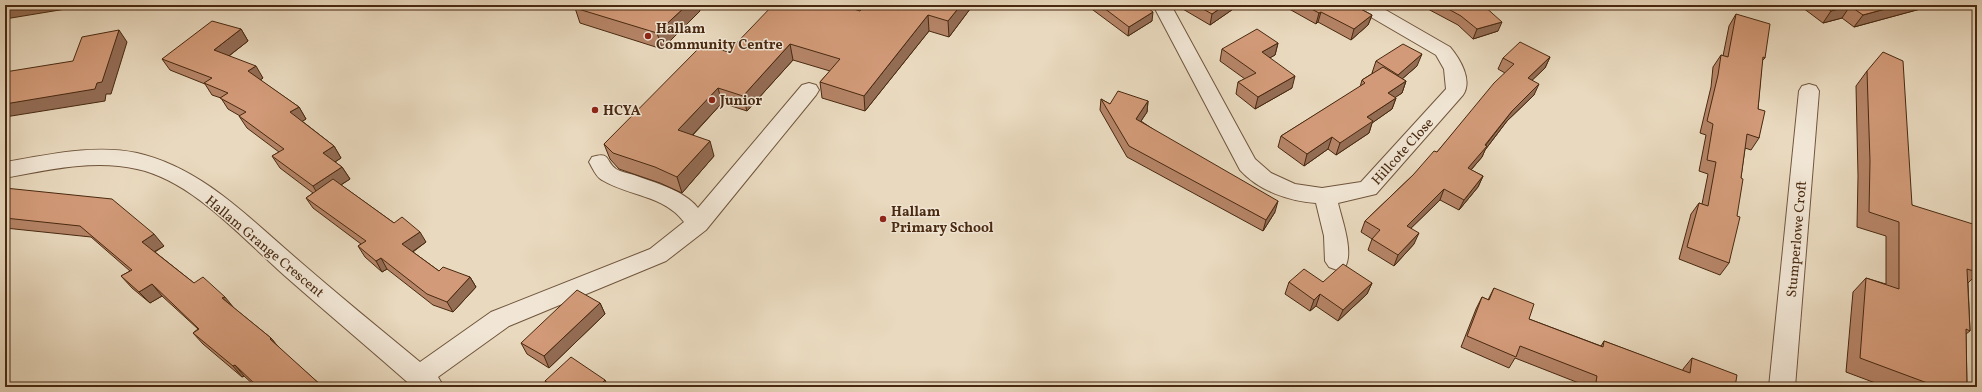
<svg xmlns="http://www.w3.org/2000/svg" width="1982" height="392" font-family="Vollkorn,serif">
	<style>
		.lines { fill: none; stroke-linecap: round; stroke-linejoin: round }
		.minor-casing { stroke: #70553c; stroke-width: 2 }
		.minor { fill: #f1e6d5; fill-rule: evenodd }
		.wall { fill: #b58467; stroke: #482910 }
		.shaded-wall { fill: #936c54; stroke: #482910 }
		.building { fill: #d29a78; stroke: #482910 }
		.poi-dot { fill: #8f2418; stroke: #f1e6d5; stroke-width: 1.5 }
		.labels { text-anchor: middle; stroke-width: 3; stroke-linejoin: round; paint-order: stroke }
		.poi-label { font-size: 14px; font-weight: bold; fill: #482910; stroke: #f1e6d5; text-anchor: start }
		.street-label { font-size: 14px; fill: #482910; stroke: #f1e6d5 }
	</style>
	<rect width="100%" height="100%" fill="#e9d9be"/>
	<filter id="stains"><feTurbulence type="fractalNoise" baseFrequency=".005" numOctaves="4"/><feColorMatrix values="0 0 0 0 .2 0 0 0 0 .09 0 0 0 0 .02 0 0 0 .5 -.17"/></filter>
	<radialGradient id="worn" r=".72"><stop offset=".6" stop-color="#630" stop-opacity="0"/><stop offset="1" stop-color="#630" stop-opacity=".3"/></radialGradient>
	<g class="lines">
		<defs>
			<g id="minor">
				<path d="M1153 5H1171L1255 159 1271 173 1295 184 1322 188 1361 182 1446 89 1444 69 1436 55 1357 9 1355 5H1377L1450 47C1460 59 1473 80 1463 95L1376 194 1338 203C1342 220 1354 252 1345 267L1337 270 1329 267 1325 261 1324 236 1316 203C1289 201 1259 191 1240 170Z"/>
				<path d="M809 83 816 85 819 90 816 95 706 230 666 261 509 326 438 377 444 387H413C371 350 327 313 285 276 243 239 193 181 137 169 94 159 48 170 5 178V162C48 155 94 144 137 153 202 168 248 217 297 259 337 294 379 328 420 362L491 312 650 249 684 222C664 195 628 196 602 180 596 177 592 167 589 162L592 157C611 151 605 161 616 169 621 172 628 173 634 175 655 183 684 190 698 208L802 85Z"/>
				<path d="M1809 84 1816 86 1819 91 1795 387H1769L1799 91 1802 86Z"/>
			</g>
		</defs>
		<use href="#minor" class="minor-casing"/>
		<use href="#minor" class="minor"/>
	</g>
	<g class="wall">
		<path d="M865 5H973L949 37 929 31 865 111 822 98 820 82 830 71 793 60 747 111 722 103 693 135 714 156 682 193 660 183 619 169 610 159 604 144 728 52 860 11Z"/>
		<path d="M1089 5H1144L1152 21 1128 36 1089 7Z"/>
		<path d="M1176 5H1239L1210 25Z"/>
		<path d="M1282 5H1353L1372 15 1368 25 1351 40 1318 22 1316 24Z"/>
		<path d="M1427 5H1483L1498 31 1473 39 1458 25 1426 8Z"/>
		<path d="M1799 5H1935L1854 27 1842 18 1823 23Z"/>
		<path d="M575 8 700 11 662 49 580 23Z"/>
		<path d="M1736 14 1765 58 1762 61 1758 109 1759 138 1751 150 1745 148 1729 263 1720 275 1679 259 1691 214 1699 203 1702 204 1708 174 1699 171 1706 135 1700 133 1711 87 1713 67 1721 55 1723 56 1729 26Z"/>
		<path d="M241 29 248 41 229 56 263 78 260 80 299 107 306 119 302 121 334 146 341 158 335 162 342 167 350 179 341 185 394 223 426 242 413 252 439 271 470 277 476 287 453 312 433 305 387 269 382 272 365 257 358 246 361 244 313 208 306 198 313 193 280 168 272 156 279 152 247 128 239 116H240L228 109 221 98 212 95 205 84 170 70 162 59Z"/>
		<path d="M1278 43 1275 55 1269 58 1292 88 1255 109 1236 94 1238 82 1245 79 1220 61 1222 49Z"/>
		<path d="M1550 57 1545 68 1532 80 1534 95 1507 121 1485 150 1482 157 1471 170 1483 176 1478 187 1459 210 1440 200 1411 228 1414 244 1394 266 1368 250 1372 239 1361 232 1365 221 1437 152 1505 73 1498 69 1503 58Z"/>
		<path d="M1376 61 1417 66 1402 79 1406 81 1402 93 1395 97 1396 98 1392 109 1372 123 1369 133 1336 155 1328 149 1304 166 1278 147 1281 136 1360 87 1362 80 1373 73H1372Z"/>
		<path d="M1867 71 1912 205 1977 242V274L1968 283 1970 331 1966 334 1967 387H1886L1846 372 1853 292 1866 278 1886 284V236L1857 227 1858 176 1856 86Z"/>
		<path d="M1101 99 1110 104 1148 101 1147 112 1141 121 1275 212 1263 231 1127 157 1100 110Z"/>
		<path d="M5 188 164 246 155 252 194 283 234 308 271 338 279 348 323 387H256L244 376 242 377 203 344 193 333 198 329 162 296 150 303 132 288 121 276 130 271 91 237 5 228Z"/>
		<path d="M1289 282H1323L1372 283 1367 294 1338 321 1316 306 1310 311 1285 294Z"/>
		<path d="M1494 288 1529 319 1601 346 1604 341 1683 371V369L1692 358 1735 387H1589L1515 358 1509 368 1461 347 1476 309 1482 297 1488 300Z"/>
		<path d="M600 303 605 314 549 368 527 354 521 343Z"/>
		<path d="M605 380 608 387H548L545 381Z"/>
	</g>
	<g class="shaded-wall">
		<path d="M13 5H90L5 19V6Z"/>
		<path d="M687 5H698L700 11 662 49 657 33Z"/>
		<path d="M961 5H973L949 37 948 21Z"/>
		<path d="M1225 5H1239L1210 25 1212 14Z"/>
		<path d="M1900 5H1935L1854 27 1863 15Z"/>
		<path d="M1850 6 1842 18 1823 23 1831 11Z"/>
		<path d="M1153 12 1152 21 1128 36 1129 27Z"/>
		<path d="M1321 12 1318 22 1316 24 1319 13Z"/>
		<path d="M928 15 929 31 865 111 864 96Z"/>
		<path d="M1372 15 1368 25 1351 40 1354 29Z"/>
		<path d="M1502 22 1498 31 1473 39 1477 29Z"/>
		<path d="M241 29 248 41 221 62 214 50Z"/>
		<path d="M119 30 127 42 111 94H106L105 101 5 117V104L97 83Z"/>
		<path d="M1278 43 1275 55 1259 64 1262 52Z"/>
		<path d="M790 44 793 60 747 111 743 96Z"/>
		<path d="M1422 54 1417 66 1394 86 1398 75Z"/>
		<path d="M1550 57 1545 68 1523 89 1528 78Z"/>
		<path d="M256 66 263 78 256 83 248 71Z"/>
		<path d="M1295 76 1292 88 1255 109 1258 97Z"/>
		<path d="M1406 81 1402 93 1384 105 1388 93Z"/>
		<path d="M1539 84 1534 95 1507 121 1485 150 1482 157 1463 179 1468 168 1512 111Z"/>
		<path d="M718 88 722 103 683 145 678 130Z"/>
		<path d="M1396 98 1392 109 1372 123 1369 133 1336 155 1340 143 1367 117Z"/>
		<path d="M1148 101 1147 112 1135 130 1136 119Z"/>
		<path d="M299 107 306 119 298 124 290 112Z"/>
		<path d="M1332 137 1328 149 1304 166 1307 154Z"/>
		<path d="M710 141 714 156 682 193 677 177Z"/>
		<path d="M334 146 341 158 330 165 323 153Z"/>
		<path d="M342 167 350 179 320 198 313 186Z"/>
		<path d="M1483 176 1478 187 1459 210 1464 200Z"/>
		<path d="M1444 189 1440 200 1402 237 1407 226Z"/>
		<path d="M1278 201 1275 212 1263 231 1266 220Z"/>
		<path d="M420 232 426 242 409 254 402 244Z"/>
		<path d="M1419 233 1414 244 1394 266 1398 255Z"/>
		<path d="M154 234 164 246 152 253 142 242Z"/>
		<path d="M381 258 387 269 382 272 376 261Z"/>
		<path d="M470 277 476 287 453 312 447 302Z"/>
		<path d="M1372 283 1367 294 1338 321 1343 310Z"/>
		<path d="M152 284 162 296 150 303 139 292Z"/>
		<path d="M1320 294 1316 306 1310 311 1314 300Z"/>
		<path d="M225 297 234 308 222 298Z"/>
		<path d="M600 303 605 314 549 368 544 356Z"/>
		<path d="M271 338 281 350 270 339Z"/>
		<path d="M235 365 244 376 242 377 233 366Z"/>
		<path d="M605 380 608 387H598Z"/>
	</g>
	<g class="building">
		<path d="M578 5H687L657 33 575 8Z"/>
		<path d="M773 5H841L860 11 865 5H961L948 21 928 15 864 96 820 82 840 59 790 44 743 96 718 88 678 130 710 141 677 177 655 167 613 153 604 144 703 44 728 52Z"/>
		<path d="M1100 5H1144L1153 12 1129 27Z"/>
		<path d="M1196 5H1225L1212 14Z"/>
		<path d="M1304 5H1353L1372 15 1354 29 1321 12 1319 13Z"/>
		<path d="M1441 5H1483L1502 22 1477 29 1461 16Z"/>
		<path d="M1822 5H1900L1863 15 1850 6 1831 11Z"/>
		<path d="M1736 14 1770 24 1765 58 1763 57 1758 109 1765 111 1759 138 1747 134 1741 178 1743 179 1737 216 1740 217 1729 263 1687 247 1699 203 1708 206 1716 162 1707 160 1713 124 1707 121 1718 75 1721 55 1728 57Z"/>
		<path d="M212 21 241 29 214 50 256 66 248 71 299 107 290 112 334 146 323 153 342 167 313 186 272 156 284 149 239 116 246 112 220 98 228 93 204 83 212 78 162 59Z"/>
		<path d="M1257 29 1278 43 1262 52 1295 76 1258 97 1238 82 1256 73 1222 49Z"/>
		<path d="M119 30 102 82 97 83 95 89 5 104V72L73 61 82 37Z"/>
		<path d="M1520 42 1550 57 1528 78 1539 84 1512 111 1485 145 1487 146 1468 168 1483 176 1464 200 1444 189 1407 226 1419 233 1398 255 1372 239 1380 230 1365 221 1413 175 1434 151 1437 152 1494 83 1514 64 1503 58Z"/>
		<path d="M1403 44 1422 54 1398 75 1376 61Z"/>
		<path d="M1883 52 1903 61 1912 205 1976 225 1977 242V272L1967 269 1970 331 1966 329 1967 387H1938L1860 358 1866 278 1899 289V222L1869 212 1870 161 1867 71Z"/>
		<path d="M1383 67 1406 81 1388 93 1396 98 1367 117 1373 121 1340 143 1332 137 1307 154 1281 136 1365 83 1362 80Z"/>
		<path d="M1118 91 1148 101 1136 119 1278 201 1266 220 1129 146 1101 99 1110 104Z"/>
		<path d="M333 179 394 223 402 217 420 232 402 244 439 271 443 267 470 277 447 302 427 294 381 258 376 261 358 246 366 241 306 198Z"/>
		<path d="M5 188 112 199 154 234 142 242 194 283 203 277 225 297 222 298 271 338 270 339 323 387H258L235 365 233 366 193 333 199 329 152 284 139 292 121 276 132 270 80 226 5 218Z"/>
		<path d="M1343 264 1372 283 1343 310 1320 294 1314 300 1289 282 1304 269 1323 282Z"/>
		<path d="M1494 288 1534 304 1529 319 1603 347 1604 341 1690 373 1692 358 1737 375 1735 387H1610L1596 382 1597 376 1520 346 1516 357 1467 336 1482 297 1489 300Z"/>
		<path d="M577 290 600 303 544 356 521 343Z"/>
		<path d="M571 357 605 380 598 387H554L545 381Z"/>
	</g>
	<g class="poi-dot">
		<circle cx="648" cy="36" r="4"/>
		<circle cx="712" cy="100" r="4"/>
		<circle cx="595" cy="110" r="4"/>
		<circle cx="883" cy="219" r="4"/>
	</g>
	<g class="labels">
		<g class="poi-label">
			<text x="656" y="33">Hallam<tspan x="656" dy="16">Community Centre</tspan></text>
			<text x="720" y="105">Junior</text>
			<text x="603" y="115">HCYA</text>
			<text x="891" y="216">Hallam<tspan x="891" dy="16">Primary School</tspan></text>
		</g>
		<g class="street-label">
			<text transform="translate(1402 151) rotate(-48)" y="5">Hillcote Close</text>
			<text transform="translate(1796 239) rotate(-85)" y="5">Stumperlowe Croft</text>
			<text transform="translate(265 246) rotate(40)" y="5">Hallam Grange Crescent</text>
		</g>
	</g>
	<rect width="1982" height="392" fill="none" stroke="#e9d9be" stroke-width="20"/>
	<rect x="6" y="6" width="1970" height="380" fill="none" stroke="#482910" stroke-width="2"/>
	<rect x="10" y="10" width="1962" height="372" fill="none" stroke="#482910"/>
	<rect width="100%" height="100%" filter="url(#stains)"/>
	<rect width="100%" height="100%" fill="url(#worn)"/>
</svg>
